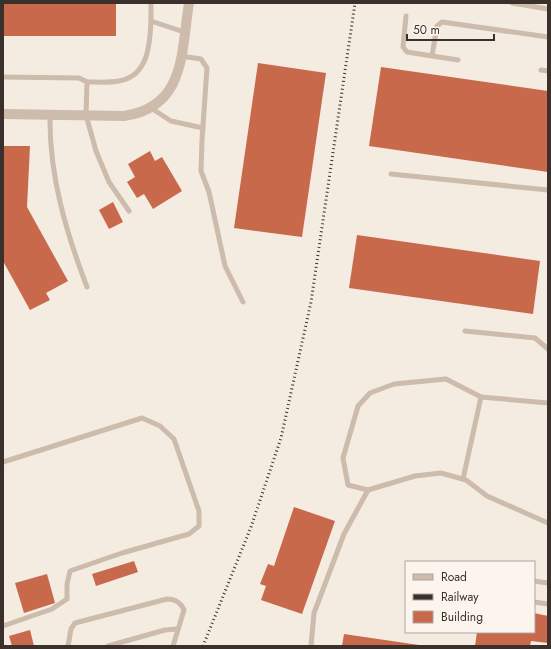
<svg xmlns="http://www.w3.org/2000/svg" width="551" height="649" font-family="Jost,sans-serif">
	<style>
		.building { fill: #c8694b }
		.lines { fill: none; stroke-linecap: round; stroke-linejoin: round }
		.service { stroke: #cdbbac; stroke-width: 5 }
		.minor { stroke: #cdbbac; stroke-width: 10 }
		.rail { stroke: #3b302b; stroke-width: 3; stroke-dasharray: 1 3; stroke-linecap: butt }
	</style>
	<rect width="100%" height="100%" fill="#f4ebe1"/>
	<g class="building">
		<rect x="3" y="3" width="113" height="33"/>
		<path d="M258 63 326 73 302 237 234 228Z"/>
		<path d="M381 67 548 91V172L369 146Z"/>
		<path d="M3 146H30L27 207 68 281 46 293 50 300 30 310 3 261Z"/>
		<path d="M150 151 155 161 162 157 182 191 153 209 144 194 137 198 127 182 135 177 128 164Z"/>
		<path d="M113 202 123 222 109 229 99 210Z"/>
		<path d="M357 235 540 261 533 314 349 288Z"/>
		<path d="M294 507 335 521 302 614 261 600 266 586 260 584 268 564 274 566Z"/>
		<path d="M134 561 138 572 96 586 92 574Z"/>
		<path d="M47 574 55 603 24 613 15 583Z"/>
		<path d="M534 613 548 616V643L531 641 530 646H475L477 632H534Z"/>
		<path d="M30 630 34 646H12L9 636Z"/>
		<path d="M344 634 419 645V646H342Z"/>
	</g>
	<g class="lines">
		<g class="service">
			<path d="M151 3V21"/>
			<path d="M512 3 548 9"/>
			<path d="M406 16 403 47 407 52 458 60"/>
			<path d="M181 56 201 59 207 68 202 140 201 171 209 192 225 266 243 302"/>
			<path d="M432 56 437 26 442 22 548 37"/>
			<path d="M541 70 548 71"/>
			<path d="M3 77 79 78 87 82 86 115 96 151 109 182 129 211"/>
			<path d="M87 82C97 82 109 83 119 81 148 76 150 45 151 21L184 32"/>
			<path d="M151 108 171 121 203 128"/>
			<path d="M50 115C49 175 66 232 87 287"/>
			<path d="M391 174 548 190"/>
			<path d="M465 331 535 338 548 349"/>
			<path d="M548 403 481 397 446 379 394 384 370 393 358 406 343 458 348 485 368 490 415 476 441 473 466 480 487 496 548 523"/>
			<path d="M3 462 142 418 160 426 174 439 199 511V526L189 534 122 553 70 571 67 584V599L52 609 3 626"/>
			<path d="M463 479 481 397"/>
			<path d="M534 581 548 583"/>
			<path d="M534 602 548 604"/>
			<path d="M68 646 71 629 75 623 167 599C175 599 181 603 184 610L173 646"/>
			<path d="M108 646 165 630 177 629"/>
			<path d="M311 646 314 613 344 534 368 490"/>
		</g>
		<path class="minor" d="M3 114 124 116C186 107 181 52 189 3"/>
		<path class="rail" d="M203 646 251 527 281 438 311 302 355 3"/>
	</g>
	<rect width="551" height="649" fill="none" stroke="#3b302b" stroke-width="8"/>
	<rect x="405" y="561" width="130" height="72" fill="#fbf5ee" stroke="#aea6a0"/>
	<rect x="413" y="574" width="20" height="6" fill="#cdbbac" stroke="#aea6a0"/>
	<text x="441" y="581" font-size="12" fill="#3b302b">Road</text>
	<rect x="413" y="594" width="20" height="6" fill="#3b302b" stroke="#aea6a0"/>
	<text x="441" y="601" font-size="12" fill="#3b302b">Railway</text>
	<rect x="413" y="611" width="20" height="12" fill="#c8694b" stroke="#aea6a0"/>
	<text x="441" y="621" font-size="12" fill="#3b302b">Building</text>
	<path d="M407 34v6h87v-6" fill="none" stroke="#3b302b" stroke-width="2"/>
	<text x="413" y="34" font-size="12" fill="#3b302b" stroke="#fbf5ee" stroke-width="3" paint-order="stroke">50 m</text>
</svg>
